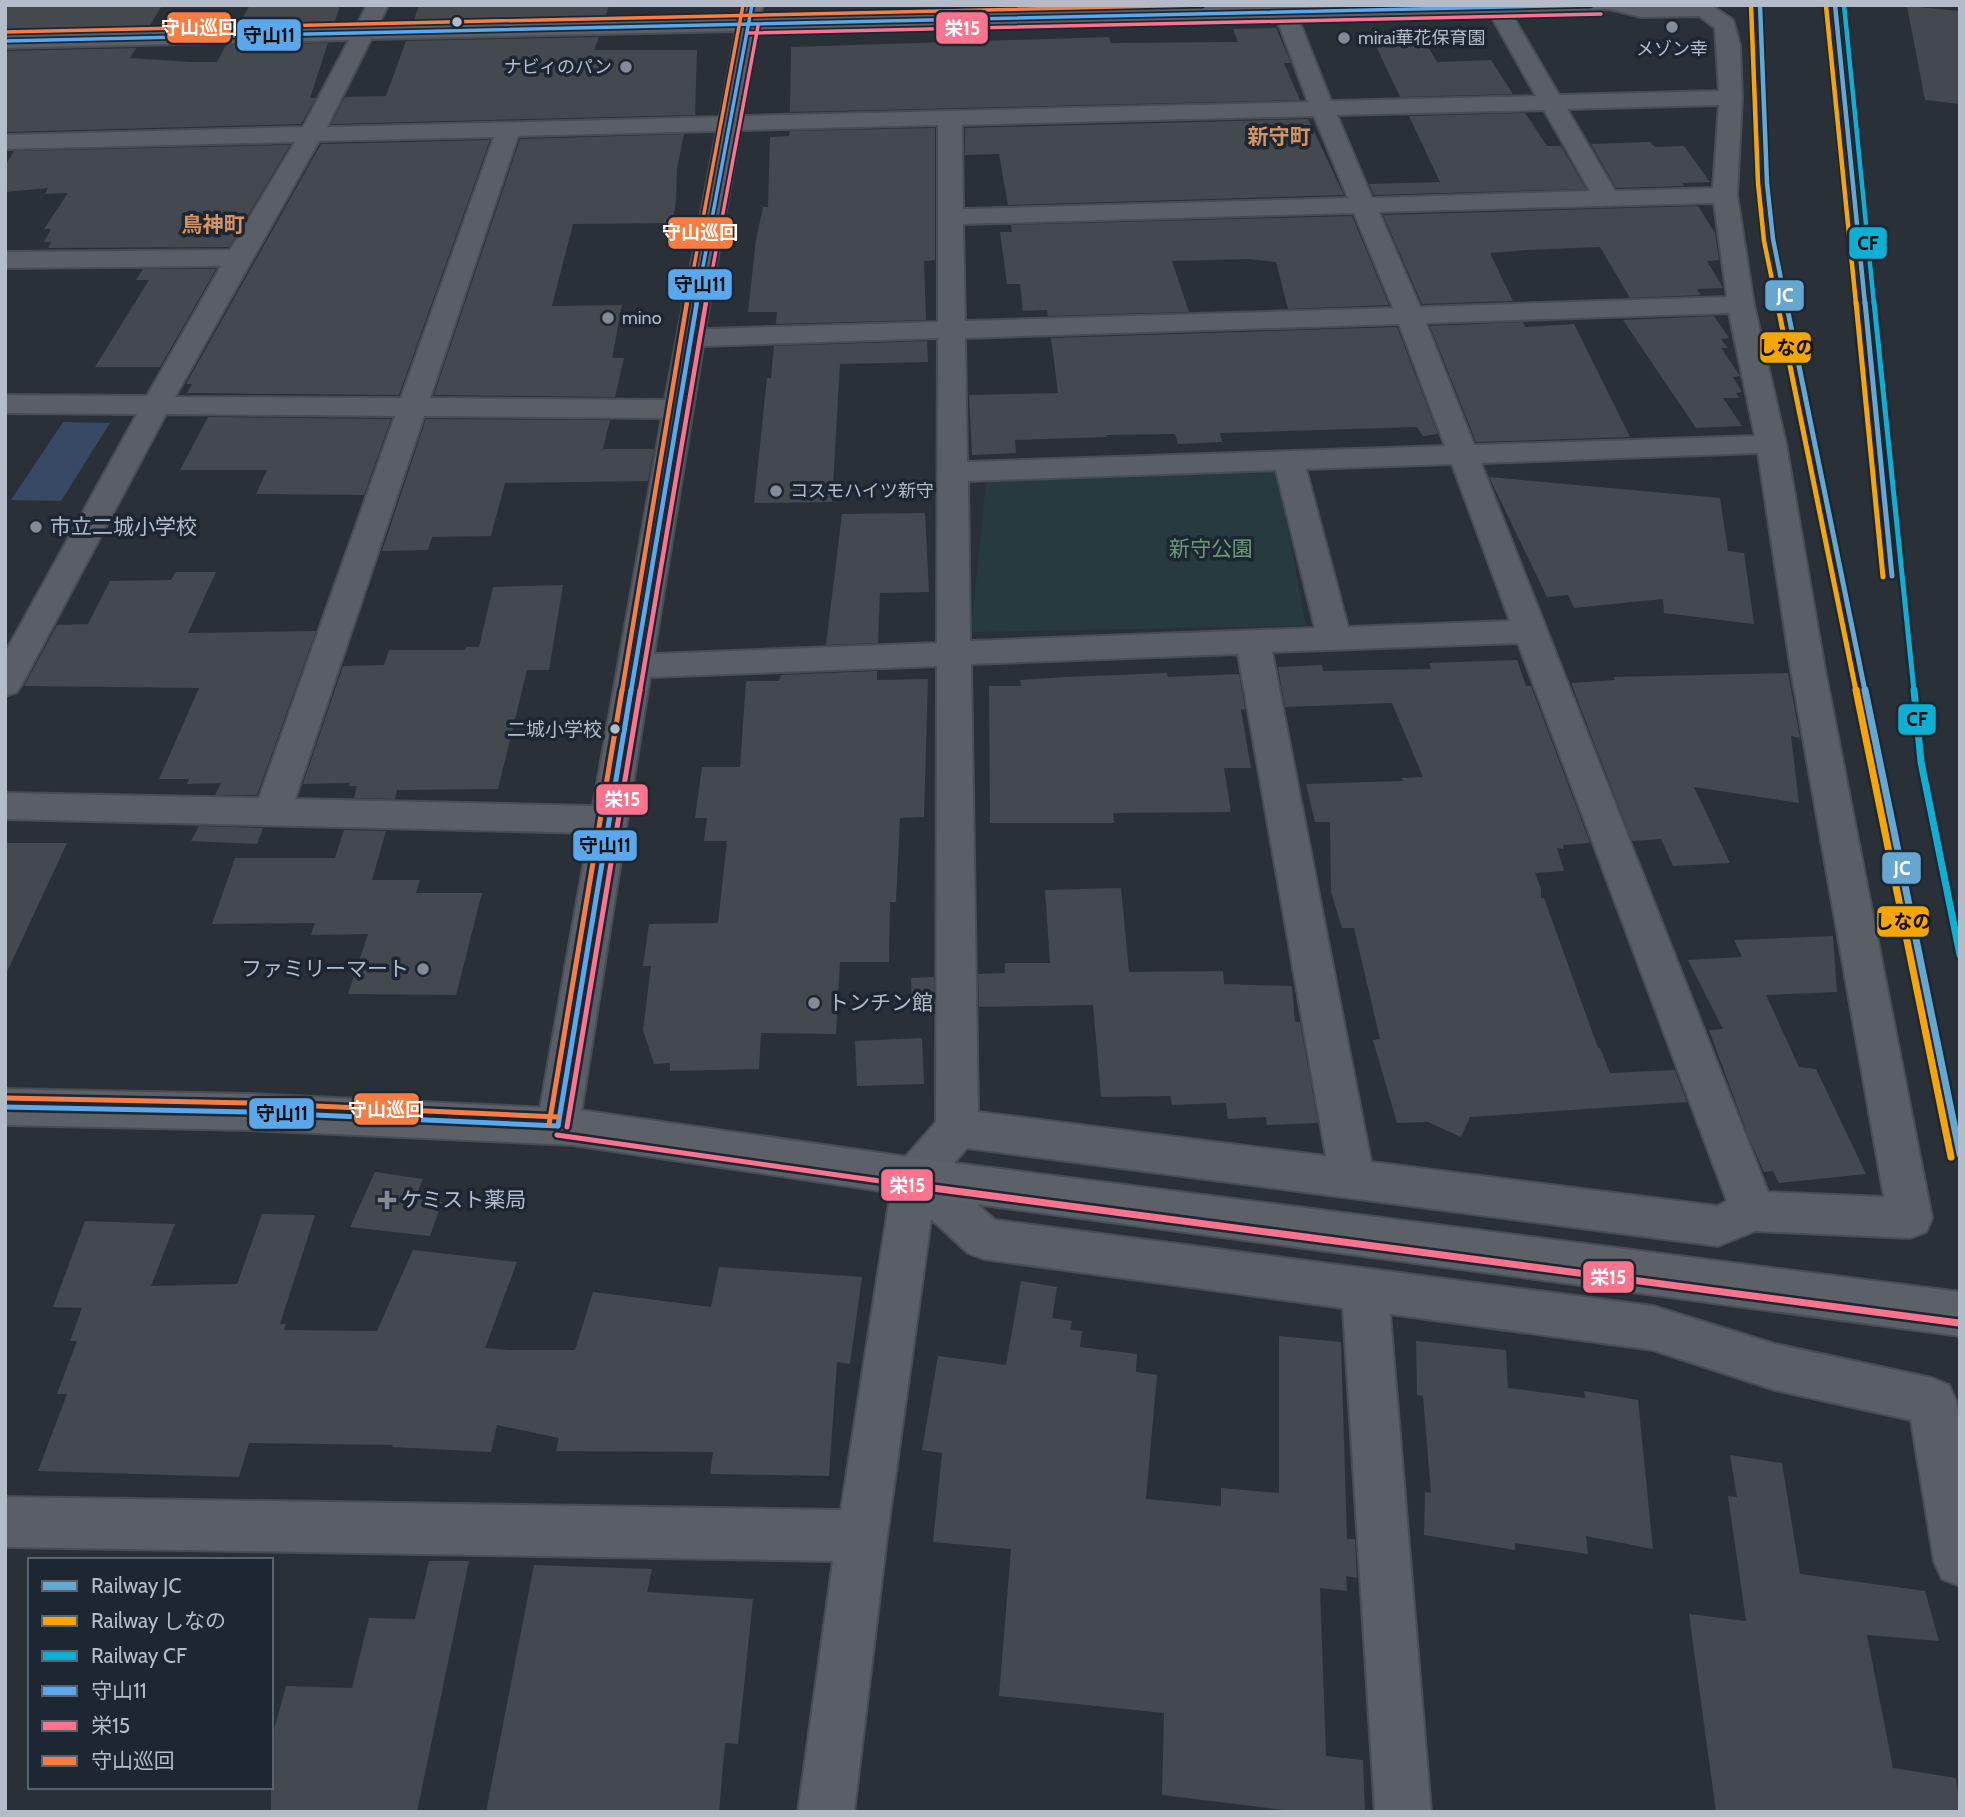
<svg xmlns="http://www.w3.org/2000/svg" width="1965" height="1817" font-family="Cabin,'Noto Sans JP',sans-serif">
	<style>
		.green { fill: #273a3e }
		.water { fill: #384963 }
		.building { fill: #444950 }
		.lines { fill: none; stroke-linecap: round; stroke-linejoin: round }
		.minor-casing { stroke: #484c53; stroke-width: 4 }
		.major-casing { stroke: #484c55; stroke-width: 4 }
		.minor { fill: #5a5e66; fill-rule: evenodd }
		.major { fill: #5c6168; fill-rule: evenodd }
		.bus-1-far2-casing { stroke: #1d2633; stroke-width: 7 }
		.bus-1-far1-casing { stroke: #1d2633; stroke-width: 9 }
		.bus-1-casing { stroke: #1d2633; stroke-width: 10 }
		.bus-2-far3-casing { stroke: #1d2633; stroke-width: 7 }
		.bus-2-far2-casing { stroke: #1d2633; stroke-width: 9 }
		.bus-2-far1-casing { stroke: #1d2633; stroke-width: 10 }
		.bus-2-casing { stroke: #1d2633; stroke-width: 12 }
		.bus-3-far2-casing { stroke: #1d2633; stroke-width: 7 }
		.bus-3-far1-casing { stroke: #1d2633; stroke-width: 9 }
		.bus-3-casing { stroke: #1d2633; stroke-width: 10 }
		.bus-1-far2 { stroke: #5aa8eb; stroke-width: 3.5 }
		.bus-1-far1 { stroke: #5aa8eb; stroke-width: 4.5 }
		.bus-1 { stroke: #5aa8eb; stroke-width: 5 }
		.bus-2-far3 { stroke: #fc738d; stroke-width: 3.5 }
		.bus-2-far2 { stroke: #fc738d; stroke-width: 4.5 }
		.bus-2-far1 { stroke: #fc738d; stroke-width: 5 }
		.bus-2 { stroke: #fc738d; stroke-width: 7 }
		.bus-3-far2 { stroke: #f77d43; stroke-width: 3.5 }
		.bus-3-far1 { stroke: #f77d43; stroke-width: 4.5 }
		.bus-3 { stroke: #f77d43; stroke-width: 5 }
		.rail-1-far2-casing { stroke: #1d2633; stroke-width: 8 }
		.rail-1-far1-casing { stroke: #1d2633; stroke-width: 10 }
		.rail-1-casing { stroke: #1d2633; stroke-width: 12 }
		.rail-2-far2-casing { stroke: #1d2633; stroke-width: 8 }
		.rail-2-far1-casing { stroke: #1d2633; stroke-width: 10 }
		.rail-2-casing { stroke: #1d2633; stroke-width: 12 }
		.rail-3-far2-casing { stroke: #1d2633; stroke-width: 8 }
		.rail-3-far1-casing { stroke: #1d2633; stroke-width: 10 }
		.rail-3-casing { stroke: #1d2633; stroke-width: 12 }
		.rail-1-far2 { stroke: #66a7cf; stroke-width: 4.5 }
		.rail-1-far1 { stroke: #66a7cf; stroke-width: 5 }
		.rail-1 { stroke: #66a7cf; stroke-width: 7 }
		.rail-2-far2 { stroke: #f7a600; stroke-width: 4.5 }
		.rail-2-far1 { stroke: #f7a600; stroke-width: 5 }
		.rail-2 { stroke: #f7a600; stroke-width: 7 }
		.rail-3-far2 { stroke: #0dafd3; stroke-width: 4.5 }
		.rail-3-far1 { stroke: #0dafd3; stroke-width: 5 }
		.rail-3 { stroke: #0dafd3; stroke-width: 7 }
		.bus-dot { fill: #b4bcc9; stroke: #1d2633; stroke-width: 2.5 }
		.poi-dot { fill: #848b96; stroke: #1d2633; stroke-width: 2.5 }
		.labels { text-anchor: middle; stroke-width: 7; stroke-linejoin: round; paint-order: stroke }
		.far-poi-label { font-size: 18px; fill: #b4bcc9; stroke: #1d2633; text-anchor: start }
		.bus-label { font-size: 19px; fill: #b4bcc9; stroke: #1d2633; text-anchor: end }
		.far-quarter-label { font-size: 21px; font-weight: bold; fill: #d59563; stroke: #1d2633 }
		.poi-label { font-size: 21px; fill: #b4bcc9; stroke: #1d2633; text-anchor: start }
		.park-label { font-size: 21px; fill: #6b9a76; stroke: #1d2633 }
		.line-badge { stroke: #1d2633; stroke-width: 2.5 }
		.badge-label { font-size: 19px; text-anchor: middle; font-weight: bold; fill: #fff }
		.pale-badge-label { font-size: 19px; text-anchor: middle; font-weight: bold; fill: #111 }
	</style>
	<rect width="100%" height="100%" fill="#2a3038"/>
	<path class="green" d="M1277 468 1306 626 971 632 986 482 1044 474Z"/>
	<path class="water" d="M63 422 110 423 61 501 11 500Z"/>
	<g class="building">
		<path d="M5 5H162L148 29 5 31Z"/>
		<path d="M250 5H340L334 25 237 27Z"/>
		<path d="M419 5H609L605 18 413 23Z"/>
		<path d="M1907 6 1960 11V104L1925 100Z"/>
		<path d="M1276 28 1291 63H1284L1300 100 790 112 791 47 1109 37 1111 43 1238 42 1233 29Z"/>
		<path d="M599 37 594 50H697L695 115 331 124 345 97 386 96 406 41Z"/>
		<path d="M328 43 310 98H316L301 124 5 132V51L136 48 130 58 191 62H217L226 45Z"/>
		<path d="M1426 43 1437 62 1491 60 1513 94 1400 97 1376 46Z"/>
		<path d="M1525 113 1547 146H1561L1586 189 1374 195 1369 184 1440 182 1409 116Z"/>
		<path d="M1308 119 1344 195 1008 205 999 154 965 155V128Z"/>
		<path d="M935 128V260L924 261 926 320 776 324 777 312H748L756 240 763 207H768L770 137 789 136 790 131Z"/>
		<path d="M684 134 677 168 676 202 672 223 573 224 552 306 622 305 612 358H624L615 397 434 395 520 139Z"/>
		<path d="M490 140 399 395 187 393 192 384H186L321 144Z"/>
		<path d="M1650 142 1655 147 1684 146 1710 182 1682 183 1684 186 1616 188 1591 144Z"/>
		<path d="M290 145 229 247 48 248 51 242H44L51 229H44L68 193 45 194 48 188 5 192V166L14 151Z"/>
		<path d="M1698 206 1715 233 1719 260 1707 261 1723 288 1697 289 1701 295 1630 298 1600 247 1526 250 1490 253 1513 301 1422 304 1383 215Z"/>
		<path d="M1352 216 1389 305 1288 309 1276 262 1248 259 1172 261 1189 312 1048 316 1047 310 1023 311 1020 284H1007L1000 232H1012L1011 225Z"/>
		<path d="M143 269H216L160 367H95L149 280H136Z"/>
		<path d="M1714 316 1729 338 1721 339 1728 348H1721L1740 376 1733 377 1742 392 1736 393 1739 398H1723L1742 426 1696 428 1623 320Z"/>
		<path d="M1523 322 1525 327 1574 324 1630 437 1476 442 1430 326Z"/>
		<path d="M1397 327 1438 434 1423 436 1417 427 1257 432 1220 433 1222 442 1178 444 1175 434 1106 435 1107 437 1015 440 1016 453 972 455 969 395 1058 393 1051 338Z"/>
		<path d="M927 341 928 362 840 364 832 502 754 503 767 378H771L774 346Z"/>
		<path d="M208 417 391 419 364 495 256 494 267 470H180Z"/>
		<path d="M426 419 610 420 603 449H654L648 481 505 483 491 536 432 537 428 550 382 551Z"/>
		<path d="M1489 477 1720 498 1728 551 1744 553 1754 624 1664 613 1663 599 1574 608 1568 595 1547 597Z"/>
		<path d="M925 513 929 592 880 593 878 643 826 645 842 514Z"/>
		<path d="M176 572H216L188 633 316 631 257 795H215L221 783 187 784 189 779H159L199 688 24 686 57 625 88 624 110 581 171 580Z"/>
		<path d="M563 585 549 670H527L498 789 397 790 395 799 354 798 357 786H349L350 783 303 784 343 666 384 665 389 650H465L466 647H479L493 587Z"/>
		<path d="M1517 660 1526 686H1531L1590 843 1563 845 1564 849 1557 848 1564 871 1535 873 1541 889V898H1544L1598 1048H1600L1610 1073 1675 1070 1687 1102 1470 1117 1461 1137 1428 1122 1397 1123 1373 1040 1380 1039 1354 928H1342L1331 892 1330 822H1315L1306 784 1403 781 1402 778 1423 777 1392 703 1285 707 1278 667 1322 665 1323 671 1431 669 1429 663Z"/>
		<path d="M877 671V680L928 679 924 817 900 818 896 902H890L889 962H840L836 1034 761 1033 759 1069 670 1071V1063L654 1064 643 1030 651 966H643L649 924 718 923 727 841H704L707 818H695L702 767H740L746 681H779L781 675Z"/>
		<path d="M1167 673 1168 677 1239 674 1245 709 1241 710 1251 768H1224L1231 812 1113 813 1114 823H990L989 686H1021L1020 680 1066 677Z"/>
		<path d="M1788 673 1800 738 1791 736 1799 803 1694 787 1730 863 1673 866 1661 839 1632 841 1571 683 1615 680 1614 677Z"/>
		<path d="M199 826 263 828 257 844 191 841Z"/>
		<path d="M344 830 386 831 372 880H420L416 893H482L456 995 348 994 368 934 311 935 315 923 212 924 235 858H335Z"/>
		<path d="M5 843H67L5 976Z"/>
		<path d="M1121 888 1129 972 1223 971 1224 984 1292 986 1295 1022H1300L1318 1123 1267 1125 1266 1117 1228 1119 1226 1103 1172 1105 1170 1096 1101 1097 1093 1005 979 1007 978 974 1005 973V963H1050L1045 890Z"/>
		<path d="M1833 936 1837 992 1766 995 1799 1067 1816 1069 1866 1174 1779 1183 1773 1171 1764 1172 1749 1138 1709 1030 1723 1029 1688 960 1742 957 1734 940Z"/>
		<path d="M934 977V1008H912L911 978Z"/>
		<path d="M922 1038 924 1084 857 1086 855 1041Z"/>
		<path d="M375 1172 423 1179 415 1198 442 1202 430 1236 350 1227Z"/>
		<path d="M262 1214 315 1215 280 1324H286L284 1330 377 1331 413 1250 517 1262 485 1348 509 1350H575L593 1292 711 1307 719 1267 862 1277 850 1364 837 1362 829 1476 710 1474 713 1452 556 1451 559 1438 497 1425 491 1452 392 1447 393 1445 249 1443 239 1477 38 1471 67 1394H57L77 1341H70L82 1308 53 1307 85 1221 175 1224 151 1286 237 1284Z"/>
		<path d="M1021 1281 1057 1287 1052 1318 1072 1321 1070 1330 1082 1331 1080 1347 1137 1354 1136 1372 1157 1375 1146 1499 1221 1506V1488L1279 1493V1336L1341 1342 1347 1539H1355L1357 1578 1346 1576 1347 1591 1320 1588 1326 1756 1363 1760 1365 1812H1284V1810L1162 1795 1164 1713 999 1696 1011 1549 933 1542 942 1453 922 1450 938 1356 1006 1365Z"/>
		<path d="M1416 1341 1506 1350 1508 1388 1585 1398 1584 1391 1638 1400 1653 1549 1586 1536 1588 1554 1515 1543V1550L1424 1535 1425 1492 1431 1493 1423 1396 1417 1395Z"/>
		<path d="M1730 1455 1782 1463 1800 1574 1925 1591 1939 1641 1867 1635 1893 1768 1956 1778 1960 1812H1716L1689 1614 1746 1621 1728 1496 1737 1497Z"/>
		<path d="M429 1561H469L417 1812H271V1741L286 1686 352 1688 369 1618 415 1619Z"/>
		<path d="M534 1565 652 1569 647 1592 753 1599 738 1744 725 1743 719 1812H486Z"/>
	</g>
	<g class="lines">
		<defs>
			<path id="minor" d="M367 5H388L378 26 739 18 741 5H763L760 18 1272 5H1711L1733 20 1740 45 1742 98 1737 195 1754 305 1786 444 1825 670 1932 1218 1926 1232 1910 1238 1755 1231 1718 1246 967 1148 944 1175 995 1220 1653 1306 1775 1344 1932 1378 1949 1385 1956 1401 1960 1421V1586L1942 1579 1934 1561 1911 1420 1775 1390 1653 1350 1390 1314 1431 1812H1375L1343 1308 984 1259 968 1253 931 1219 887 1536 854 1812H798L833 1561 5 1547V1497L841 1510 893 1177 900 1163 936 1122 937 666 650 677 579 1126 573 1139 558 1144 543 1139 537 1126 589 833 5 819V793L259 798 395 416 166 414 22 684 17 692 5 696V653L137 414 5 413V395L147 396 221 266 5 268V252L230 250 295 142 5 149V135L303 127 349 40 5 48V34L356 27ZM1609 9 1641 17 1699 16 1715 28 1719 91 1559 95 1511 13ZM1490 14 1536 96 1331 101 1298 18ZM1277 19 1308 102 743 116 758 30ZM736 31 720 117 327 127 371 39ZM1719 105 1713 188 1615 191 1567 109ZM1544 110 1590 191 1372 198 1337 115ZM1314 116 1348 198 963 209 962 125ZM938 125V322L705 329 740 130ZM717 131 665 400 430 398 518 136ZM494 137 401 398 175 397 319 141ZM1714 203 1727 297 1420 307 1379 212ZM1354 213 1393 308 965 321 963 224ZM1729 313 1755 436 1474 445 1426 323ZM1399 324 1445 446 967 462 965 338ZM938 338 937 643 654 654 703 346ZM424 416 662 418 593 806 295 799ZM1758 453 1791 670 1884 1197 1768 1192 1481 463ZM1452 464 1510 621 1348 627 1306 469ZM1276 470 1315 628 970 641 968 481ZM1518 643 1727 1201 1717 1206 1371 1162 1272 652ZM1238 654 1326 1156 978 1112 971 664Z"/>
			<path id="major" d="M5 1089 249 1094 572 1109 915 1158 1960 1292V1336L915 1196 572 1145 249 1130 5 1125Z"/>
		</defs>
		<use href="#minor" class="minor-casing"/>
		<use href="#major" class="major-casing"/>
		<use href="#minor" class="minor"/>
		<use href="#major" class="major"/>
		<defs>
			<g id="bus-1-far2">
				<path d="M5 41 1590 5"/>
				<path d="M696 304 752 5"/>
			</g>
			<path id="bus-1-far1" d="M631 691 697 302"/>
			<g id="bus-1">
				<path d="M5 1107 249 1112 558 1126"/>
				<path d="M558 1126 631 690"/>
			</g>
			<g id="bus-2-far3">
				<path d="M749 33 1601 14"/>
				<path d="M706 304 758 26"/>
			</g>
			<path id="bus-2-far2" d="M640 691 706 302"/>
			<g id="bus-2-far1">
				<path d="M567 1127 640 690"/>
				<path d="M557 1135 915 1186"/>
			</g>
			<path id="bus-2" d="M902 1184 1959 1323"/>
			<g id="bus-3-far2">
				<path d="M5 32 1202 5"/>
				<path d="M687 304 743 5"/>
			</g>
			<path id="bus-3-far1" d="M622 691 687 302"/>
			<g id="bus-3">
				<path d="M5 1098 249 1103 558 1117"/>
				<path d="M549 1125 622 690"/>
			</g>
		</defs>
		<use href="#bus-1-far2" class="bus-1-far2-casing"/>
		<use href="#bus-1-far1" class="bus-1-far1-casing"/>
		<use href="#bus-1" class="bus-1-casing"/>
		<use href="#bus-2-far3" class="bus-2-far3-casing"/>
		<use href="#bus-2-far2" class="bus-2-far2-casing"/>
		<use href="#bus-2-far1" class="bus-2-far1-casing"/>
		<use href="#bus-2" class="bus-2-casing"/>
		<use href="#bus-3-far2" class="bus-3-far2-casing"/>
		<use href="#bus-3-far1" class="bus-3-far1-casing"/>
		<use href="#bus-3" class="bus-3-casing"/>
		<use href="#bus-1-far2" class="bus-1-far2"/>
		<use href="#bus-1-far1" class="bus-1-far1"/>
		<use href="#bus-1" class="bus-1"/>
		<use href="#bus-2-far3" class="bus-2-far3"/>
		<use href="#bus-2-far2" class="bus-2-far2"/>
		<use href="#bus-2-far1" class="bus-2-far1"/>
		<use href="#bus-2" class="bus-2"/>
		<use href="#bus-3-far2" class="bus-3-far2"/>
		<use href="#bus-3-far1" class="bus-3-far1"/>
		<use href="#bus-3" class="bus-3"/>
		<defs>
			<g id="rail-1-far2">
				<path d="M1760 5 1767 183 1773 239 1786 304"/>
				<path d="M1835 5 1865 304"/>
			</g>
			<g id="rail-1-far1">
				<path d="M1786 302 1865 691"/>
				<path d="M1865 302 1892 576"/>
			</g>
			<path id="rail-1" d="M1865 690 1960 1154"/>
			<g id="rail-2-far2">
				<path d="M1751 5 1758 183 1764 241 1777 304"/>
				<path d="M1826 6 1856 304"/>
			</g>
			<g id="rail-2-far1">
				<path d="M1777 302 1856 691"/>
				<path d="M1856 302 1883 577"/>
			</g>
			<path id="rail-2" d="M1856 690 1951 1157"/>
			<path id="rail-3-far2" d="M1844 5 1874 304"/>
			<path id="rail-3-far1" d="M1874 302 1914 691"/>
			<path id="rail-3" d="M1914 690 1921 762 1960 955"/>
		</defs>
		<use href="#rail-1-far2" class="rail-1-far2-casing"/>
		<use href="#rail-1-far1" class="rail-1-far1-casing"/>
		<use href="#rail-1" class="rail-1-casing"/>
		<use href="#rail-2-far2" class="rail-2-far2-casing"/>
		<use href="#rail-2-far1" class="rail-2-far1-casing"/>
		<use href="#rail-2" class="rail-2-casing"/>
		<use href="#rail-3-far2" class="rail-3-far2-casing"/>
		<use href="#rail-3-far1" class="rail-3-far1-casing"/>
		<use href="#rail-3" class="rail-3-casing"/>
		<use href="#rail-1-far2" class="rail-1-far2"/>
		<use href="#rail-1-far1" class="rail-1-far1"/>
		<use href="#rail-1" class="rail-1"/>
		<use href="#rail-2-far2" class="rail-2-far2"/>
		<use href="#rail-2-far1" class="rail-2-far1"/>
		<use href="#rail-2" class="rail-2"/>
		<use href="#rail-3-far2" class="rail-3-far2"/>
		<use href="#rail-3-far1" class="rail-3-far1"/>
		<use href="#rail-3" class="rail-3"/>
	</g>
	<g class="bus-dot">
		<circle cx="457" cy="22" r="6"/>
		<circle cx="615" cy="729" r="6"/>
	</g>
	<g class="poi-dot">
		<circle cx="1672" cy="27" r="7"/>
		<circle cx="1344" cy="38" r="7"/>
		<circle cx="626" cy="67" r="7"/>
		<circle cx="608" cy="318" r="7"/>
		<circle cx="776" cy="491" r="7"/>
		<circle cx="36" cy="527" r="7"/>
		<circle cx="423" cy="969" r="7"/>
		<circle cx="814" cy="1003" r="7"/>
		<path d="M383.5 1189.5h7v7h7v7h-7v7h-7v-7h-7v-7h7z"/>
	</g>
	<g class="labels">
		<g class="far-poi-label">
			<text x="1358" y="44">mirai華花保育園</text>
			<text x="1672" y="55" text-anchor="middle">メゾン幸</text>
			<text x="612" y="73" text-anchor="end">ナビィのパン</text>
			<text x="622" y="324">mino</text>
			<text x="790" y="497">コスモハイツ新守</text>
		</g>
		<g class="bus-label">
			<text x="602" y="736">二城小学校</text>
		</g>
		<g class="far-quarter-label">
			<text x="1279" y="144">新守町</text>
			<text x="213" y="232">鳥神町</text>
		</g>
		<g class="poi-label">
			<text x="50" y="534">市立二城小学校</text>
			<text x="409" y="976" text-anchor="end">ファミリーマート</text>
			<text x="828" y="1010">トンチン館</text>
			<text x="401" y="1207">ケミスト薬局</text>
		</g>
		<g class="park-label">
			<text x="1211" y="556">新守公園</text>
		</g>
	</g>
	<g class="line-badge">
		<rect x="166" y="11" width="66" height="33" rx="7" fill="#f77d43"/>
		<rect x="935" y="11" width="54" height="34" rx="7" fill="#fc738d"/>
		<rect x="236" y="18" width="66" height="34" rx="7" fill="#5aa8eb"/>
		<rect x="667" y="216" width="67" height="34" rx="7" fill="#f77d43"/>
		<rect x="1848" y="226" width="40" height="34" rx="7" fill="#0dafd3"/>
		<rect x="667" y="268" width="66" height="33" rx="7" fill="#5aa8eb"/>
		<rect x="1764" y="279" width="41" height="33" rx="7" fill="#66a7cf"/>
		<rect x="1759" y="331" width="53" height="33" rx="7" fill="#f7a600"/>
		<rect x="1897" y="703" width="40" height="33" rx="7" fill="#0dafd3"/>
		<rect x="595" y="783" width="54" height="33" rx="7" fill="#fc738d"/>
		<rect x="572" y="829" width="66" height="33" rx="7" fill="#5aa8eb"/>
		<rect x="1881" y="851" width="41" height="34" rx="7" fill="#66a7cf"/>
		<rect x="1876" y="905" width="54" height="33" rx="7" fill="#f7a600"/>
		<rect x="353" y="1092" width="67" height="34" rx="7" fill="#f77d43"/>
		<rect x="248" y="1097" width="67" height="33" rx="7" fill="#5aa8eb"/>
		<rect x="880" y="1168" width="54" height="34" rx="7" fill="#fc738d"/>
		<rect x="1582" y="1260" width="53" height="34" rx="7" fill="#fc738d"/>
	</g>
	<g class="badge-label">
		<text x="199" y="34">守山巡回</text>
		<text x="962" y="35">栄15</text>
		<text x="700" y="239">守山巡回</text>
		<text x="1785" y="302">JC</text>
		<text x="622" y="806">栄15</text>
		<text x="1902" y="875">JC</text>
		<text x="386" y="1116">守山巡回</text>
		<text x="907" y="1192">栄15</text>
		<text x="1608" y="1284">栄15</text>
	</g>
	<g class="pale-badge-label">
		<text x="269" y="42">守山11</text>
		<text x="1868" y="250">CF</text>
		<text x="700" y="291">守山11</text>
		<text x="1786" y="354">しなの</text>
		<text x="1917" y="726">CF</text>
		<text x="605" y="852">守山11</text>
		<text x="1903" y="928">しなの</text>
		<text x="282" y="1120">守山11</text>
	</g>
	<rect width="1965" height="1817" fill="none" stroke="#b4bcc9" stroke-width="14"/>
	<rect x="28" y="1558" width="245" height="231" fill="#1d2633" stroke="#59626f" stroke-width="2"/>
	<rect x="42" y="1581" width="35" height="10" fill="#66a7cf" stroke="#59626f" stroke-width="2"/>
	<text x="91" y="1593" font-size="21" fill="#b4bcc9">Railway JC</text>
	<rect x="42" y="1616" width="35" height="10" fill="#f7a600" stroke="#59626f" stroke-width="2"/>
	<text x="91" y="1628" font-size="21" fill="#b4bcc9">Railway しなの</text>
	<rect x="42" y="1651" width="35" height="10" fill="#0dafd3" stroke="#59626f" stroke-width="2"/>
	<text x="91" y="1663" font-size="21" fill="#b4bcc9">Railway CF</text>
	<rect x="42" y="1686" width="35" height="10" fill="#5aa8eb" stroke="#59626f" stroke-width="2"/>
	<text x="91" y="1698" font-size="21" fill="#b4bcc9">守山11</text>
	<rect x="42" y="1721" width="35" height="10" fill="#fc738d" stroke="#59626f" stroke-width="2"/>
	<text x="91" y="1733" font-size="21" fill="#b4bcc9">栄15</text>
	<rect x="42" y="1756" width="35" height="10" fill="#f77d43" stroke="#59626f" stroke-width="2"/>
	<text x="91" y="1768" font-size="21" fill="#b4bcc9">守山巡回</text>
</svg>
